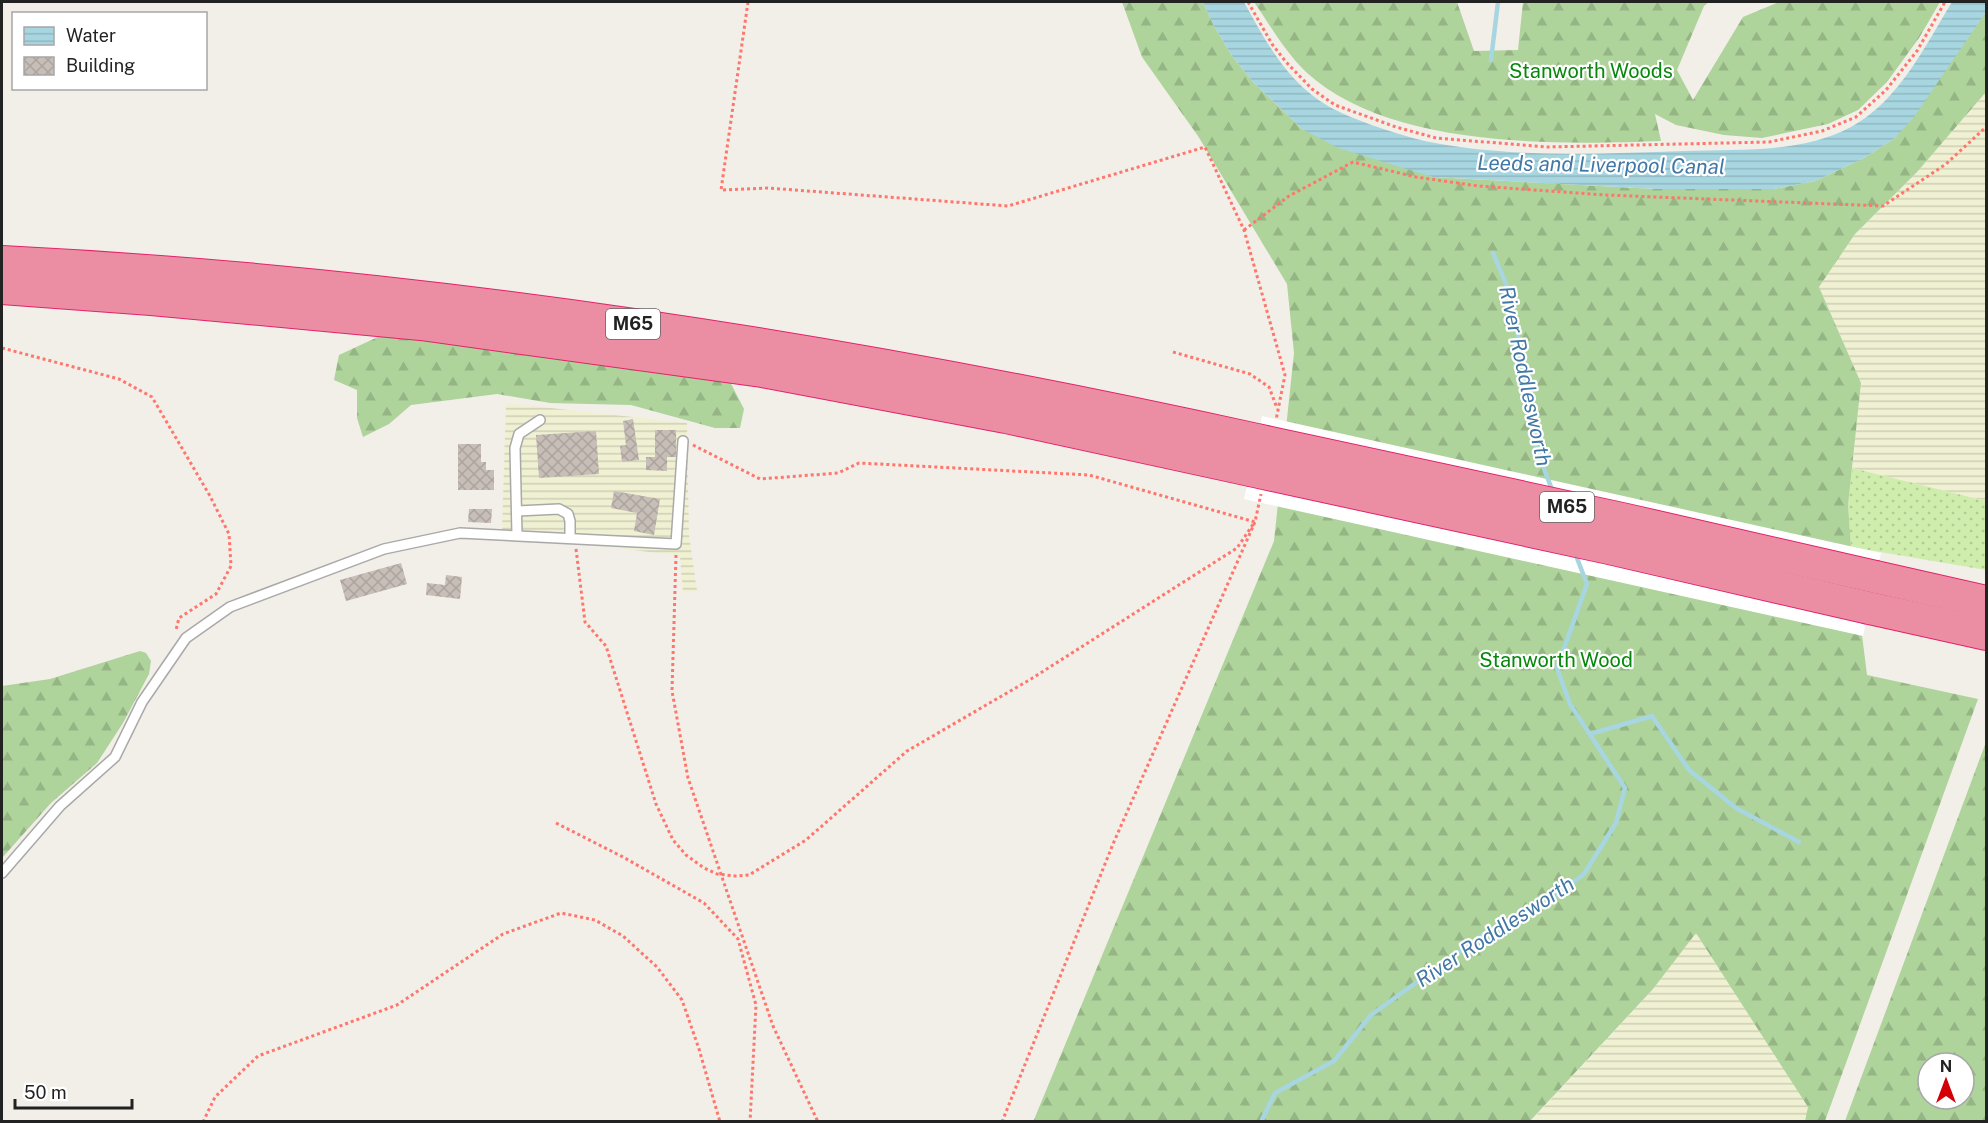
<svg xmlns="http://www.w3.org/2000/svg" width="1988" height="1123" font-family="'Public Sans',sans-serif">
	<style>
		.farmland { fill: url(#farmland-rules) }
		.grass { fill: url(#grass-dots) }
		.forest { fill: url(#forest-firs); fill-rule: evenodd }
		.water { fill: url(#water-rules) }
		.pier { fill: #fff }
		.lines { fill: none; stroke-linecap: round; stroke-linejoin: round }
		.stream { stroke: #a7d6e1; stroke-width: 4.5 }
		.building { fill: url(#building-cross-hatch) }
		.lane-casing { stroke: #a9a9a9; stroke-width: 12 }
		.highway-casing { stroke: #e3226b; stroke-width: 34 }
		.path { stroke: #ff766c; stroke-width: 3; stroke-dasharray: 3 3; stroke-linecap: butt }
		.lane { stroke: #fff; stroke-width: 9 }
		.highway { stroke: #eb8ea3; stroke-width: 32 }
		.highway-bridge-casing { stroke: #e3226b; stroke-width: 34; stroke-linecap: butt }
		.highway-bridge { stroke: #eb8ea3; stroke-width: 32 }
		.labels { text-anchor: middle; stroke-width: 4.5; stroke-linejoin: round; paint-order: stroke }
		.shield { fill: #fff; stroke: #646464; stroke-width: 1.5 }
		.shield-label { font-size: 18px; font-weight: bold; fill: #222 }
		.park-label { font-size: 20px; fill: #07880d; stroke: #fff }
		.water-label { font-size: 21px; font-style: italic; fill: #4278a6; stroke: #fff }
	</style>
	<defs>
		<pattern id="farmland-rules" width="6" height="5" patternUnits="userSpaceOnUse" patternTransform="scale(1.5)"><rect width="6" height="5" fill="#f0f1d3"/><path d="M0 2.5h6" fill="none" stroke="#ceceb5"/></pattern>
		<pattern id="grass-dots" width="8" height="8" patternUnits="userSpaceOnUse" patternTransform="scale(1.5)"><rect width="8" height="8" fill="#cfedad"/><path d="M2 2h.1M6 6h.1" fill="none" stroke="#b1cb95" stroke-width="1.8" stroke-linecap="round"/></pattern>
		<pattern id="forest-firs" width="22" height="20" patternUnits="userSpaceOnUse" patternTransform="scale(1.5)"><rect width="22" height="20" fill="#aed39b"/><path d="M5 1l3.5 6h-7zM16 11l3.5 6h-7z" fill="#95b585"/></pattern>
		<pattern id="water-rules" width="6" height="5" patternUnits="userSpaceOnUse" patternTransform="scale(1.5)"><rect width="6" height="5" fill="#a7d6e1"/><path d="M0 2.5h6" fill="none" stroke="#8fb7c1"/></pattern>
		<pattern id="building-cross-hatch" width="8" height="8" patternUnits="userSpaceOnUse" patternTransform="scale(1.5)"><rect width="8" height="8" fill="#c7beb7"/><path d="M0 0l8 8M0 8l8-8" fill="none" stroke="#aba39d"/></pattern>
	</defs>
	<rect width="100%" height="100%" fill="#f2eee8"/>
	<g class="farmland">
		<path d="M1986 92V501L1852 468 1861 383 1819 287 1855 234 1917 172Z"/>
		<path d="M506 403 687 423 689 535 697 591 683 593 680 556 502 533Z"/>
		<path d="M1696 933 1809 1107 1805 1121 1530 1122 1653 989Z"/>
	</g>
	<path class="grass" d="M1852 468 1986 501V570L1851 547 1848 505Z"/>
	<g class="forest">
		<path d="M1122 2H1203L1214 26 1232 56 1254 83 1302 129 1433 177 1656 189H1774L1815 181 1864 158 1895 138 1986 12V92L1917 172 1855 234 1819 287 1861 383 1848 505 1851 547 1867 675 1978 699 1825 1121H1805L1808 1107 1696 933 1653 989 1530 1121 1033 1122 1274 541 1294 353 1287 284 1198 136 1142 57Z"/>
		<path d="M1254 2H1457L1474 51 1518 50 1523 2H1709L1704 6 1677 70 1693 100 1743 17 1779 2H1940L1919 38 1887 82 1858 110 1828 124 1762 138 1724 135 1676 125 1655 114 1661 141C1555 145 1388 148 1306 72 1285 52 1270 25 1254 2Z"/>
		<path d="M419 331 726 374 744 409 740 428H715L631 405 550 403 497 394 411 405 389 424 363 437 357 418V390L334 380 339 355 380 336Z"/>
		<path d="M140 651 146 653 151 661 149 674 123 723 97 763 51 803 2 858V686L50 679Z"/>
		<path d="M1986 742V1121H1845ZM1928 1063H1964V1099H1928Z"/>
	</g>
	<path class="water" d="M1203 2H1244C1266 42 1287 82 1328 106 1350 119 1404 137 1430 142 1510 158 1601 154 1683 151 1739 149 1800 154 1851 127 1899 101 1925 46 1952 2H1986V12L1914 117 1895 138 1864 158 1815 181 1774 189H1656L1433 177 1338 148 1302 129 1254 83 1232 56 1214 26Z"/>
	<path class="pier" d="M1262 416 1881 553 1863 636 1244 499Z"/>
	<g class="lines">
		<g class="stream">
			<path d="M1491 60 1498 2"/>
			<path d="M1493 253 1511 296 1537 451 1553 492"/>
			<path d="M1590 734 1652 716 1689 770 1736 808 1799 842"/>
			<path d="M1261 1122 1275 1093 1334 1061 1371 1015 1488 931 1539 908 1584 874 1616 823 1625 788 1570 704 1557 668 1587 584 1575 553"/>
		</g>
	</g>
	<g class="building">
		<path d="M633 419 639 460 622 462 620 446 626 445 623 421Z"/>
		<path d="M655 430H676V457H667V471L646 470V457H655Z"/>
		<path d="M596 431 599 474 539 478 536 435Z"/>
		<path d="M458 444H481V462H486V470H494V490H458Z"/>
		<path d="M614 491 660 499 654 535 634 531 637 513 611 508Z"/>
		<path d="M469 509H492L491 523 468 522Z"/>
		<path d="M401 563 407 584 346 601 340 580Z"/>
		<path d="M446 575 462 577 460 599 426 595 427 583 445 585Z"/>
	</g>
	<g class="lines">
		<defs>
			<g id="lane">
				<path d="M517 511 559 509 568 514 570 521V538"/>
				<path d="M517 535 515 448 519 434 540 420"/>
				<path d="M2 873 60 806 115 757 142 702 186 638 230 607 384 549 460 533 676 544 683 441"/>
			</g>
			<g id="highway">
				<path d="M2 262C425 283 843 349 1257 440"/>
				<path d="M2 288 151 299 421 324 762 371 1006 417 1250 470"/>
				<path d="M1876 577 1986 602"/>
				<path d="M1869 608 1986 634"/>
			</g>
		</defs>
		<use href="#lane" class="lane-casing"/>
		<use href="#highway" class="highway-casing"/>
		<g class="path">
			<path d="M748 2 721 190 768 188 1008 206 1205 147 1244 230 1285 375 1276 420"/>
			<path d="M1248 2 1272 44 1286 62 1312 89 1335 105 1396 127 1436 138 1547 147 1769 142 1822 131 1856 117 1886 90 1917 51 1945 2"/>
			<path d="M1244 230 1289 196 1353 162 1416 177 1478 186 1605 195 1883 206 1946 164 1986 127"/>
			<path d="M2 348 119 379 152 397 210 496 229 534 231 566 216 594 179 618 176 630"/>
			<path d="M1173 352 1250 374 1269 387 1277 408"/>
			<path d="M693 445 760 479 838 473 859 463 1089 475 1255 522"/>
			<path d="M576 549 585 622 606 646 656 804 673 840 686 855 704 868 717 874 735 876 749 875 806 840 907 751 1031 679 1237 548 1254 523"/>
			<path d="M676 555 672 691 688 778 773 1026 818 1122"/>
			<path d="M556 823 623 857 704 903 738 939 756 1005 750 1122"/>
			<path d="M203 1122 215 1097 258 1056 397 1005 503 934 561 913 595 920 623 936 657 967 682 1000 699 1049 720 1122"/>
			<path d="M1002 1122 1113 844 1255 522 1261 494"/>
		</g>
		<use href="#lane" class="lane"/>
		<use href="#highway" class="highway"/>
		<defs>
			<g id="highway-bridge">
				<path d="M1257 440 1622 519 1876 577"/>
				<path d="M1250 470 1609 548 1869 608"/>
			</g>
		</defs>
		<use href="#highway-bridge" class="highway-bridge-casing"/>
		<use href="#highway-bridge" class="highway-bridge"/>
	</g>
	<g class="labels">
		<g class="shield">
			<rect x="606" y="309" width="54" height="30" rx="4.5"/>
			<rect x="1540" y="492" width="54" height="30" rx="4.5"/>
		</g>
		<g class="shield-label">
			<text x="633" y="330">M65</text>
			<text x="1567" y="513">M65</text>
		</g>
		<g class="park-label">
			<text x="1591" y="78">Stanworth Woods</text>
			<text x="1556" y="667">Stanworth Wood</text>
		</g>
		<g class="water-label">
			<text transform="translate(1601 165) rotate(1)" y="7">Leeds and Liverpool Canal</text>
			<text transform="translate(1525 376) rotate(78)" y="7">River Roddlesworth</text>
			<text transform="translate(1495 932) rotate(-33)" y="7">River Roddlesworth</text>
		</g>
	</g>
	<rect width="1988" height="1123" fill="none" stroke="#222222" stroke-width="6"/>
	<rect x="12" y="12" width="195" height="78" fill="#ffffff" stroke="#a7a7a7" stroke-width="1.5"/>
	<rect x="24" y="27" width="30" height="18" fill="url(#water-rules)" stroke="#a7a7a7" stroke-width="1.5"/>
	<text x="66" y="42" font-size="18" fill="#222222">Water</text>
	<rect x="24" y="57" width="30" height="18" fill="url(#building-cross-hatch)" stroke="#a7a7a7" stroke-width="1.5"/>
	<text x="66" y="72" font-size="18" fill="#222222">Building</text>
	<g transform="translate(1946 1081)"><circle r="28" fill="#ffffff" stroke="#a7a7a7" stroke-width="1.5"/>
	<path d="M0-4.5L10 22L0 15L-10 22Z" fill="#d30008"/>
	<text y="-9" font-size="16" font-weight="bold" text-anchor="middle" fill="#222222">N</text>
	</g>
	<path d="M15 1099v9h117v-9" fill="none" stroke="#222222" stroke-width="3"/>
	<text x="24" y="1099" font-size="18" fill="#222222" stroke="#ffffff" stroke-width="4.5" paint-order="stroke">50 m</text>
</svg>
